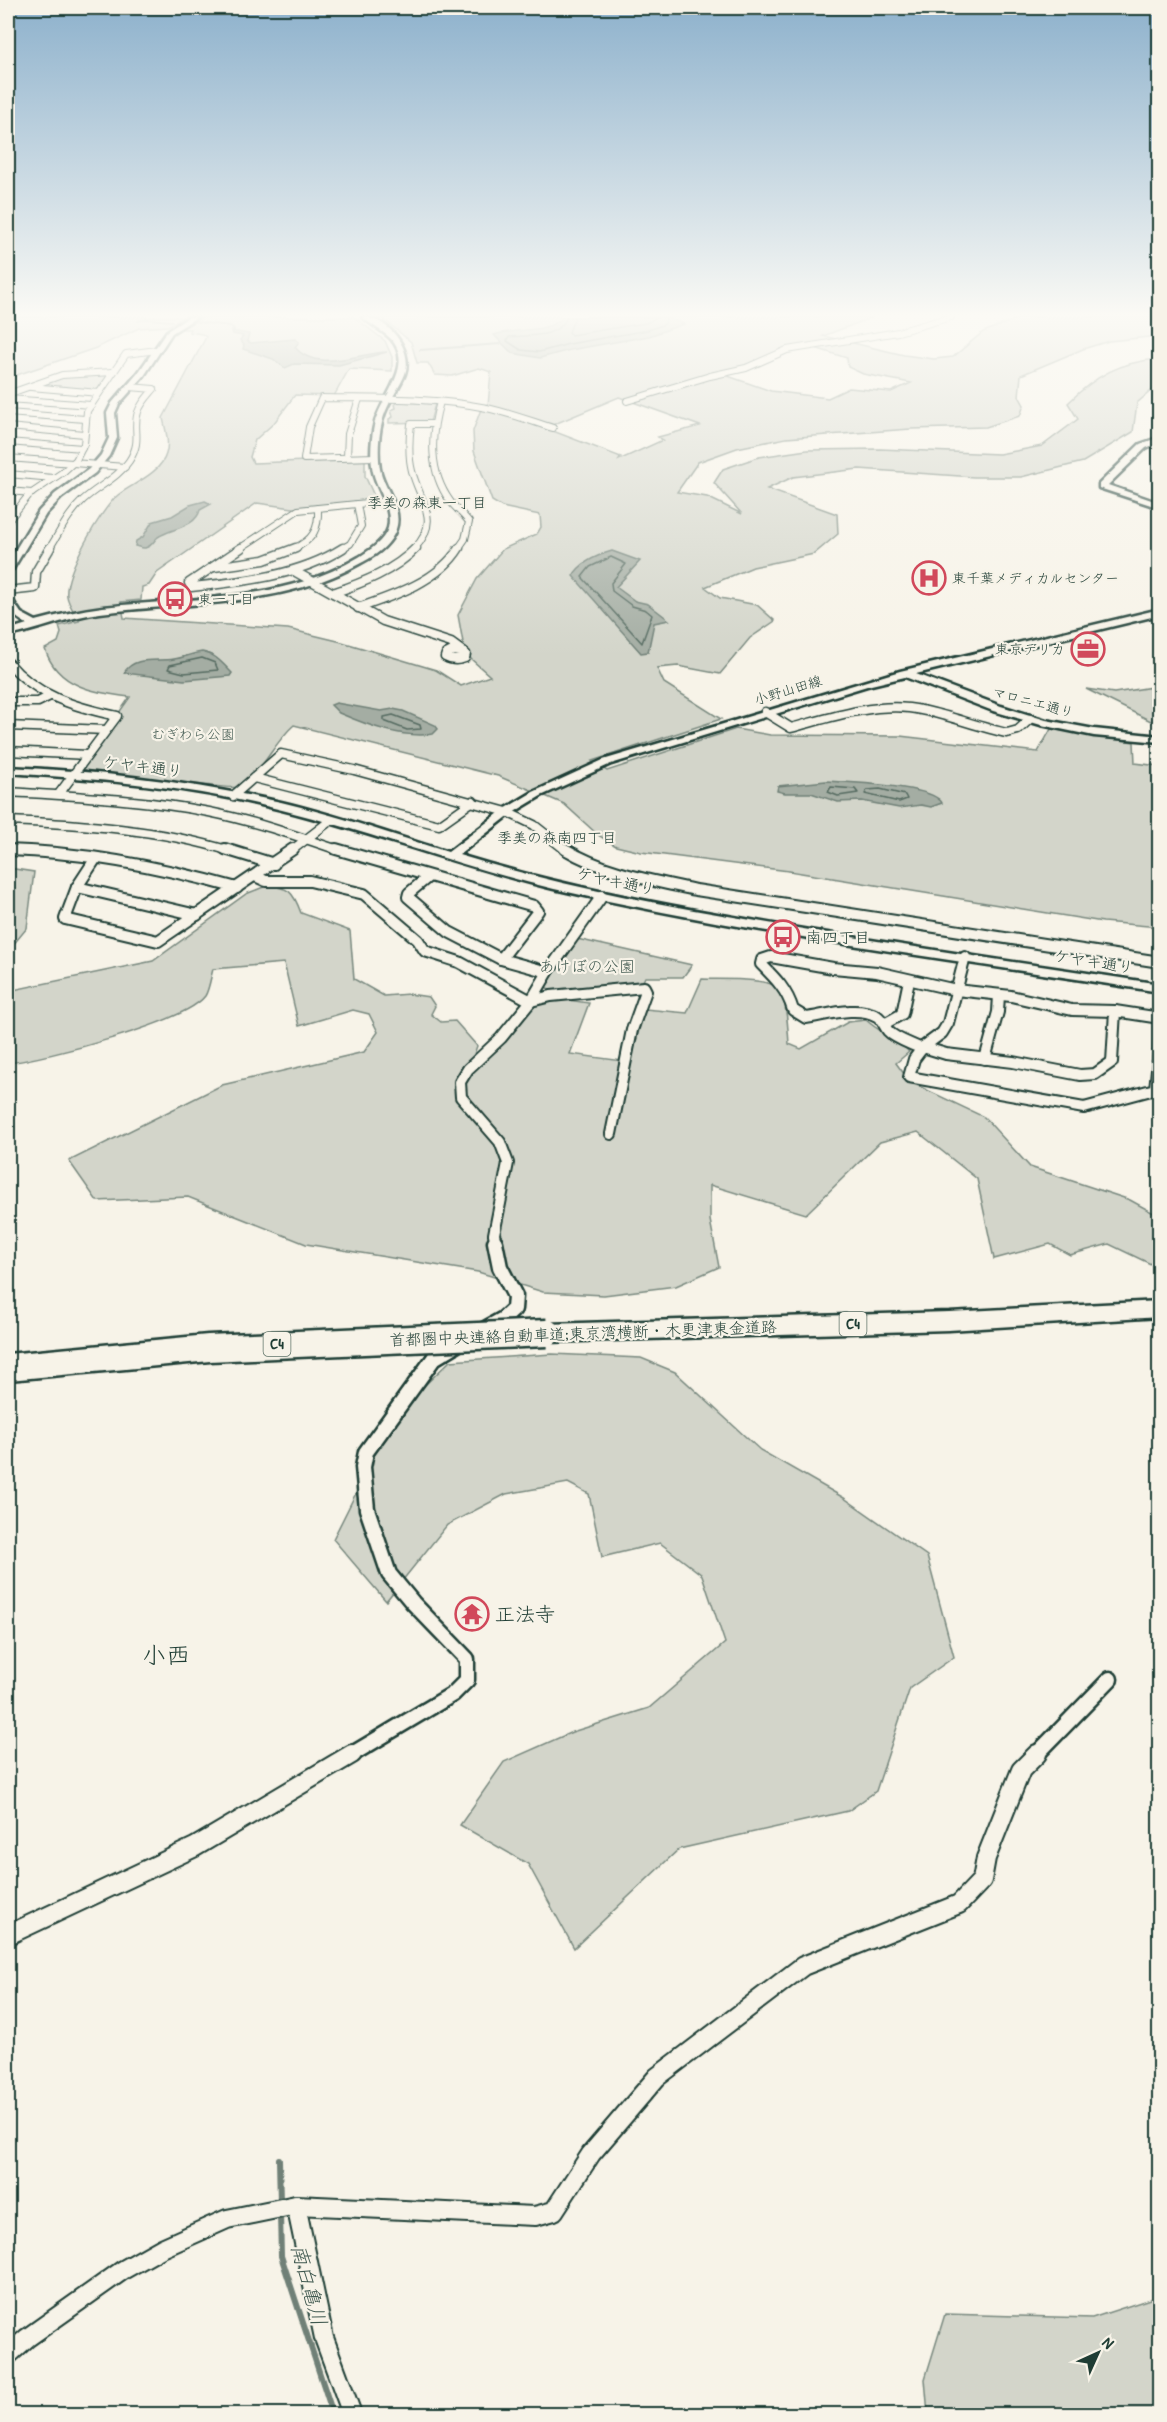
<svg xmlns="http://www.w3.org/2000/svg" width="1167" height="2422" font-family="'Patrick Hand','Klee One',sans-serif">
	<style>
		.green { fill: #d3d5ca; stroke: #79897f; stroke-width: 1.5; fill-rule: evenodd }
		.water { fill: #a4ada3; stroke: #6f8077; stroke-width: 1.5 }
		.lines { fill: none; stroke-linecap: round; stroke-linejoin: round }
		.shore { stroke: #546a60; stroke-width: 1.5 }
		.stream-far1 { stroke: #6f8077; stroke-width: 2 }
		.stream { stroke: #6f8077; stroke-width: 6 }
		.minor-far4-casing { stroke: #1f3d34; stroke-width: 8 }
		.minor-far3-casing { stroke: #1f3d34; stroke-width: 11 }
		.minor-far2-casing { stroke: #1f3d34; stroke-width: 14 }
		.minor-far1-casing { stroke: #1f3d34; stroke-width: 19 }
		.minor-casing { stroke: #1f3d34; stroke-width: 22 }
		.tertiary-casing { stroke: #1f3d34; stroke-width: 5 }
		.motorway-casing { stroke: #1f3d34; stroke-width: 5 }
		.minor-far4 { stroke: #f7f3e8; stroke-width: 6 }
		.minor-far3 { stroke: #f7f3e8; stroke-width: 8 }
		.minor-far2 { stroke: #f7f3e8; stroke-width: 10 }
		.minor-far1 { stroke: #f7f3e8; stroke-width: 14 }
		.minor { stroke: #f7f3e8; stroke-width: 18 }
		.tertiary { fill: #f7f3e8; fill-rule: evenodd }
		.motorway { fill: #f7f3e8; fill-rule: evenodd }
		.motorway-bridge-casing { stroke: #1f3d34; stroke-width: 31; stroke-linecap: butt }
		.motorway-bridge { stroke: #f7f3e8; stroke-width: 26 }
		.labels { text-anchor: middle; stroke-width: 4.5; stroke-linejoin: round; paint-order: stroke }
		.far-poi-label { font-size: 14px; fill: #1f3d34; stroke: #f7f3e8; text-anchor: start }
		.far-street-label { font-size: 14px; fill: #1f3d34; stroke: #f7f3e8 }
		.far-park-label { font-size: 14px; fill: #435b52; stroke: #f7f3e8 }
		.far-neighbourhood-label { font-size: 15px; fill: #1f3d34; stroke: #f7f3e8 }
		.shield { fill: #f7f3e8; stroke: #60746a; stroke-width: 1.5 }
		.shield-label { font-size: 15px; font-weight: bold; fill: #1f3d34 }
		.street-label { font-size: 16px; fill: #1f3d34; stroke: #f7f3e8 }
		.poi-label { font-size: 16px; fill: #1f3d34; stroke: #f7f3e8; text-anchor: start }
		.park-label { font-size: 16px; fill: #435b52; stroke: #f7f3e8 }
		.near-poi-label { font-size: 20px; fill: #1f3d34; stroke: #f7f3e8; text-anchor: start }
		.near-water-label { font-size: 21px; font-style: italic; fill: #405950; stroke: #f7f3e8 }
		.near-quarter-label { font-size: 24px; fill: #1f3d34; stroke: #f7f3e8 }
	</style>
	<rect width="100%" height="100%" fill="#f7f3e8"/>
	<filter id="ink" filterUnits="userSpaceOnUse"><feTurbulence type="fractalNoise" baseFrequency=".0167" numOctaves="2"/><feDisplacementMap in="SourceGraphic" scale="12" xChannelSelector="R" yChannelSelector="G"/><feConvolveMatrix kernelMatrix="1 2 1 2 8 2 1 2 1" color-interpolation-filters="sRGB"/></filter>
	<g filter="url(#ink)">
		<g class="green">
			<path d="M8 317H184L168 326 139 328 96 348 8 378Z"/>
			<path d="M204 317H354L385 341 392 357V371L349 369 334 396 295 395 274 423 255 440 250 457 253 463 362 459 365 461V476L376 500 293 508 257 503 157 573 149 585 142 587 141 600 121 602 124 618 288 629 342 642 436 670 461 686 490 676 471 659 464 648 458 615 477 579 503 549 537 534 541 527 540 515 502 507 492 501 474 451 473 431 481 409 488 406 491 372 479 368 452 376 435 375 428 363H417L411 342 381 317H873L823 336 904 355 934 359 953 357 983 332 1022 317H1159V336L1109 341 1083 349 1021 375 1019 396 1024 405 1020 416 986 427 911 429 786 438 737 448 698 462 677 492 707 497 742 514 714 483 723 469 759 457 807 450 880 449 999 454 1042 446 1078 419 1068 403C1096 375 1120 362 1159 359V384L1137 403 1133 432 1083 462 1021 477H974L859 469 793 477 767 489 837 514 838 534 814 554 753 567 705 587 720 598 757 605 775 621 750 638 720 674 678 666 657 668 664 683 721 719 592 761 607 771 736 729 770 735 900 736 1038 752 1051 729 1134 742 1135 763 1159 766V927L1103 922 789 871 641 852 616 846 598 835 564 804 498 776 294 725C275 741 262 773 239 787 231 791 110 772 88 771L82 768 121 715 118 714 130 697C95 693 57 687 45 649L58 642 61 633 59 626 79 621C75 613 68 604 67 596 64 574 101 509 118 495 132 484 161 473 166 454 170 443 165 428 163 418L206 337 202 334 189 332 190 329H180ZM815 348 847 358 848 367 863 374 911 383 891 392 849 388 828 398 771 391 722 374 782 352ZM619 397 700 426 658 437 663 440 619 460 621 457 545 428Z"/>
			<path d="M108 375 97 390 93 391 38 387 55 378Z"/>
			<path d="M400 402 435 404 430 422 389 423V419L393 417 391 410 396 408 395 404Z"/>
			<path d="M1159 686V725L1086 689 1114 693Z"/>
			<path d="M8 868 34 872 27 928 8 951Z"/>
			<path d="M266 886C289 887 293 891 301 913L350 931 354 979 384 996 409 994 429 997 435 1006 431 1014 441 1022 455 1021 477 1046 467 1073 530 1007 554 998 589 1003 570 1054 630 1062 645 1009 687 1013 702 979C719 980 767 977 778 988 787 997 788 1031 789 1044L801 1049 848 1022 866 1020C879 1032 898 1039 909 1052L896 1063 910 1082 984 1117 1030 1167 1130 1200 1159 1216V1268L1109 1244 1070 1255 1050 1244 994 1259 977 1179 918 1132 880 1142 806 1214 710 1185V1220L719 1267 676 1286 604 1295 543 1292 478 1272 306 1244 188 1197 97 1201 69 1161 222 1085 364 1052 378 1032 369 1014 353 1010 299 1026 284 963 213 969C211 976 209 990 205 996 185 1023 44 1059 8 1063V991L153 961 246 894Z"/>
			<path d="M577 939 692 965 683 977H645L642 983 552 991 544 986Z"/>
			<path d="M552 1354 641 1358 675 1372 760 1450 844 1498 927 1556 954 1657 910 1688 876 1791 848 1811 679 1849 574 1948 528 1864 460 1825 504 1762 572 1732 649 1708 725 1643 702 1575 660 1543 602 1557 589 1494 568 1483 506 1494 447 1525 386 1601 333 1539 367 1471 377 1431 450 1361Z"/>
			<path d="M1159 2296V2414H928L925 2379 945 2314 1092 2318Z"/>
		</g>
		<g class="water">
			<path d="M563 317H665L684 324 649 336 570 350 540 358 512 353 494 335C515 328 547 334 563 317Z"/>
			<path d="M232 331 249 334 247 341 251 343 295 339 299 342 295 347C315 373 360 353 387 352L339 365 294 364 285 368 273 359 243 349 244 345 240 340 243 336 233 334Z"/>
			<path d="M205 501 211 504 200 510C196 527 172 528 158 537 153 541 153 546 145 548 141 548 139 547 135 546L136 541 143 537 152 522 172 516 190 505Z"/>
			<path d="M612 551 640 561 616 587 635 601 648 604 669 620 654 623 648 652 641 653 573 576C580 563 598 555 612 551Z"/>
			<path d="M202 652C217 655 222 663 232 673L230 676 184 680 124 673C134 655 157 662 174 659 184 658 192 653 202 652Z"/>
			<path d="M336 703 381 711 393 709 403 711 435 725 438 729 433 734C403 739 367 725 339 713L331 705Z"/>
			<path d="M826 781C846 782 934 785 942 803L931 807 921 805 899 808 862 801 838 802 811 793H785L777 791 778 786Z"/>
		</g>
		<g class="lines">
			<g class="shore">
				<path d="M567 317C558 339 529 335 509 337L507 341 521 350 539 352 569 344 648 330 665 324 666 317"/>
				<path d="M575 317 569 332 571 335 646 323 658 317"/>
				<path d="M611 557 626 564 611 583 612 591 632 606 646 610 652 615 642 643 582 577 590 567Z"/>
				<path d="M202 658 215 663 218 670 184 673 168 669 170 665Z"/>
				<path d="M393 715 420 725 421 729 407 730 384 721V717Z"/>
				<path d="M831 787 855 789 858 793 838 796 828 792Z"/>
				<path d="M880 789 905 795 907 799 899 802 865 794 867 790Z"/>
			</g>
			<g class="stream-far1">
				<path d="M138 321 147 319 172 321"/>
				<path d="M197 322 230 326 234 329 233 332"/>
				<path d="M420 350 500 344"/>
			</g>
			<g class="stream">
				<path d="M279 2159 280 2203"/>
				<path d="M280 2214 281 2256 333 2414"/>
			</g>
			<defs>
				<g id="minor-far4">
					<path d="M31 387 99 393"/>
					<path d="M8 394 62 375 113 372"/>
					<path d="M8 399 91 405"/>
					<path d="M627 401 710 376 746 368 787 350 898 332 951 317"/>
					<path d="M440 402C430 435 429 472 450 501 456 509 463 514 469 522L465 539 458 549"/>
					<path d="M8 413 85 419"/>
					<path d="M8 427 84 434"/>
					<path d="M8 442 82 448"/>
					<path d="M347 457 348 434 359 399"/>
					<path d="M375 457 304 459 309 427 322 398C377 399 433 397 487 408 509 413 531 421 553 428"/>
					<path d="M8 458 125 467"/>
					<path d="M8 474 53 478"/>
					<path d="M8 491 32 493"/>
					<path d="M357 504 389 501"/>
					<path d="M8 521 29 495 63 472 76 460 84 444 87 411 126 354 157 350"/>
					<path d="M49 549C60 532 68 514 83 500 98 486 118 478 129 461 143 440 132 429 138 412 141 403 148 396 154 389L130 387"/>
					<path d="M239 549 298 510 357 504"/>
					<path d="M293 549C313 540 319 530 318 508"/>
					<path d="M341 549 350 544 361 526 357 504"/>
					<path d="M414 549C442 520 420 502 412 471 408 456 409 440 411 424H434"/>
				</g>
				<g id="minor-far3">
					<path d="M241 548 189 583 191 587C242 582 299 576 343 548"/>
					<path d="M214 567 264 560 296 548"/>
					<path d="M294 571 383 621 451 643 466 654 465 658C458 661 452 661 445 657L446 654 452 651 463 652"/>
					<path d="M8 591 35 588 36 572 50 548"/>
					<path d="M333 593C362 583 394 571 416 548"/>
					<path d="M358 608C393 596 439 581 459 548"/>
					<path d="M8 662C36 696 75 707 117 716L59 794"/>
					<path d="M8 702H38L50 696"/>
					<path d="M765 712 791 728C829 718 869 704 909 708 942 712 974 726 1007 733L1018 730 1030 719"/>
					<path d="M8 726 106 730"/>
					<path d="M8 751 87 755"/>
					<path d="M254 778 439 825 473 801"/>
					<path d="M8 792C75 796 143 799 209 812 254 821 297 836 341 851"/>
					<path d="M233 796 281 754 354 770 507 812 534 825 567 851"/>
					<path d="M8 821C82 824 159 829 230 851"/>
					<path d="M8 850 37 851"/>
					<path d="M291 851 331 820"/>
				</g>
				<g id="minor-far2">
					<path d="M225 849 274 864"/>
					<path d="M336 849 534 906 538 911 501 959"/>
					<path d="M565 849C605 873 650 880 696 890L1160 962"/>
					<path d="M8 850C86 852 162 867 237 888"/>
					<path d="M96 858 77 887 65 919 158 941 293 849"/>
					<path d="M255 876 266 881H310L364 894 418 940 425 951 459 962 531 1001 551 996 644 987 646 991 632 1030 611 1134"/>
					<path d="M428 877 409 893 408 897 449 932 501 959 548 972"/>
					<path d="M77 887 197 915"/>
					<path d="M965 957 948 1023 942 1033 923 1047 914 1059 909 1077 1084 1108 1155 1089 1160 1040"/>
					<path d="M886 1023 902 1014 909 980"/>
					<path d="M923 1047 946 1054 1013 1062 1080 1075 1095 1074 1112 1062 1115 1011"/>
					<path d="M922 1049C912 1044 895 1039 888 1031 884 1026 883 1020 877 1016 857 1005 827 1015 806 1018L793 1010C787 990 776 979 761 964L762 960 771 957 833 968 877 972 956 990 1011 996 1072 1010 1115 1011 1160 1018"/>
					<path d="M985 1059 998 1012 999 995"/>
					<path d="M496 1244 494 1234 508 1163 500 1142 461 1097 460 1082 468 1069 501 1038 531 1001 548 972 602 896"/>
				</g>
				<g id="minor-far1">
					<path d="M485 1329 503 1319 514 1309 515 1296 500 1267 495 1242"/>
					<path d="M349 1756 453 1694 467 1680V1659L413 1603 389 1574 367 1509 363 1467 366 1452 434 1358 459 1343"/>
					<path d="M1035 1756 1110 1679"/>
				</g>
				<g id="minor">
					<path d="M8 1935 195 1847 352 1754"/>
					<path d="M296 2205 324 2338 352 2414"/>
					<path d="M8 2355 27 2338 123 2270 162 2248 227 2219 296 2205 535 2216 554 2211 591 2154 657 2077 803 1966 959 1904 982 1880 986 1858 1021 1770 1037 1754"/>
				</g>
				<g id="tertiary">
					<path d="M189 317H197L172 333 144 376 119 404 115 413 117 438 109 456 95 473 61 498 46 514 13 569 8 572V562L39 511 55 494 89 469 101 455 109 438 107 413 112 403 138 373 167 331Z"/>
					<path d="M362 317C387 317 414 349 405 374 401 385 393 395 388 406 379 424 377 449 380 469 384 489 403 508 396 529 391 545 375 556 361 563 282 608 187 602 100 613 68 617 39 630 8 636V630L27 624C15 617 8 612 8 597L11 598 21 613 36 621C58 615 80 610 103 607 188 597 283 603 359 557 370 550 384 541 388 528 393 508 377 490 373 472 370 458 371 440 374 426 379 398 416 367 391 339 382 330 371 325 362 317Z"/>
					<path d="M1160 437V442L1146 448 1108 485 1160 503V508L1099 488V484L1140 444Z"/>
					<path d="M1160 609V615L916 674 1001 706 1046 720 1094 729 1160 736V742L1094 736 1041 725 993 711 905 677 867 686 611 764 541 796 511 814 459 855C554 884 653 903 751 920 887 944 1023 963 1160 984V992C957 960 754 935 554 889 462 867 374 833 282 810 192 787 100 779 8 773V767C100 771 191 782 281 802 337 815 393 835 448 852L503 810 533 792 603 760 900 671Z"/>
				</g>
				<path id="motorway" d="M1160 1301V1317L949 1330 547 1342 538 1339 535 1333 538 1327 547 1324 949 1312Z"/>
			</defs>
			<use href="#minor-far4" class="minor-far4-casing"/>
			<use href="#minor-far3" class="minor-far3-casing"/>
			<use href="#minor-far2" class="minor-far2-casing"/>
			<use href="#minor-far1" class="minor-far1-casing"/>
			<use href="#minor" class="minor-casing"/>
			<use href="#tertiary" class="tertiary-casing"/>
			<use href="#motorway" class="motorway-casing"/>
			<use href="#minor-far4" class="minor-far4"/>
			<use href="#minor-far3" class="minor-far3"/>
			<use href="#minor-far2" class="minor-far2"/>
			<use href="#minor-far1" class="minor-far1"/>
			<use href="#minor" class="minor"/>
			<use href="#tertiary" class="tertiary"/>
			<use href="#motorway" class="motorway"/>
			<defs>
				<path id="motorway-bridge" d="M8 1367 209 1348 547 1333"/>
			</defs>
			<use href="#motorway-bridge" class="motorway-bridge-casing"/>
			<use href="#motorway-bridge" class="motorway-bridge"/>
		</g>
	</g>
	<linearGradient id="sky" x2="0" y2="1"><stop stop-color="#8db1cc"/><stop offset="0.48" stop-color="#fbfaf5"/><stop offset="1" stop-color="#fbfaf5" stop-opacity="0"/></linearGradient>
	<rect width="1167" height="656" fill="url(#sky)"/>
	<defs>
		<symbol id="hospital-ring" viewBox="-11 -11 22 22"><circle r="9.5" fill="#f7f3e8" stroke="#d1495b" stroke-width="1.5"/><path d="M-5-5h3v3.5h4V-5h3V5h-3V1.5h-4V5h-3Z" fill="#d1495b"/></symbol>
		<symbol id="bus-ring" viewBox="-11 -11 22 22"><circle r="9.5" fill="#f7f3e8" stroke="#d1495b" stroke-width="1.5"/><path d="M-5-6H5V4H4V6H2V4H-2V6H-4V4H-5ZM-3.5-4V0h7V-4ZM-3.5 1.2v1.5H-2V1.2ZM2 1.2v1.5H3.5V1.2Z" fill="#d1495b"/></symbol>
		<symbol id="office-ring" viewBox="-11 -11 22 22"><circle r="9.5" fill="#f7f3e8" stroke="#d1495b" stroke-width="1.5"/><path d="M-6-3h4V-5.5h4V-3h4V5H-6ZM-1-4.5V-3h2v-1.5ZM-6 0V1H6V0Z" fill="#d1495b"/></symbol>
		<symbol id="temple-ring" viewBox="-11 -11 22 22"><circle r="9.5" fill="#f7f3e8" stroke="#d1495b" stroke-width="1.5"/><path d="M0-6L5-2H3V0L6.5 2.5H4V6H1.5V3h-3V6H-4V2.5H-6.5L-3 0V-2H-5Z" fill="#d1495b"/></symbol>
	</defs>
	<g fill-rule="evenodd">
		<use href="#hospital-ring" x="910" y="559" width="38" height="38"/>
		<use href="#bus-ring" x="156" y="580" width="38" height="38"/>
		<use href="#office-ring" x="1069" y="630" width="38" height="38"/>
		<use href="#bus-ring" x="764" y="918" width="38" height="38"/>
		<use href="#temple-ring" x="453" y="1595" width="38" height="38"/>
	</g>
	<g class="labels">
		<g class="far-poi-label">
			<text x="952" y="583">東千葉メディカルセンター</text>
			<text x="198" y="604">東一丁目</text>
			<text x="1065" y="654" text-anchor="end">東京デリカ</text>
		</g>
		<g class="far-street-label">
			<text transform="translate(788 690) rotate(-17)" y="5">小野山田線</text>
			<text transform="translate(1033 702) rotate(15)" y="5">マロニエ通り</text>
		</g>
		<g class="far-park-label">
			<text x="193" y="739">むぎわら公園</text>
		</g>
		<g class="far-neighbourhood-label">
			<text x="427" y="508">季美の森東一丁目</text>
			<text x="557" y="843">季美の森南四丁目</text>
		</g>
		<g class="shield">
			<rect x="839.5" y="1312" width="27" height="24" rx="4.5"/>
			<rect x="263.5" y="1332" width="27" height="24" rx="4.5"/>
		</g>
		<g class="shield-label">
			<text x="853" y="1329">C4</text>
			<text x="277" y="1349">C4</text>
		</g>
		<g class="street-label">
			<text transform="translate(143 766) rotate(7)" y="6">ケヤキ通り</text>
			<text transform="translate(616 881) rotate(12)" y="6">ケヤキ通り</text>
			<text transform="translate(1094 961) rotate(9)" y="6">ケヤキ通り</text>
			<text transform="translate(583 1333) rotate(-2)" y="6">首都圏中央連絡自動車道;東京湾横断・木更津東金道路</text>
		</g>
		<g class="poi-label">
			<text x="806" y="943">南四丁目</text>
		</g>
		<g class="park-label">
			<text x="587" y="972">あけぼの公園</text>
		</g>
		<g class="near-poi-label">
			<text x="495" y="1621">正法寺</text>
		</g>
		<g class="near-water-label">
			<text transform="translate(309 2285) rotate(75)" y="7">南白亀川</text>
		</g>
		<g class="near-quarter-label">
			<text x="166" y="1663">小西</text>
		</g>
	</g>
	<rect width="1167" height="2422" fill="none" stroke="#f7f3e8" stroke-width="30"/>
	<rect x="15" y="15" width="1137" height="2392" fill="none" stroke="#1f3d34" stroke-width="2" filter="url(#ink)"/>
	<g transform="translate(1098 2353) rotate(45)" stroke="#f7f3e8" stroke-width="4.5" paint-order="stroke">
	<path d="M0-4.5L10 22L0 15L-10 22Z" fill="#1f3d34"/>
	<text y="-9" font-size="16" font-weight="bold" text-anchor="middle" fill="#1f3d34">N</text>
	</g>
</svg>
